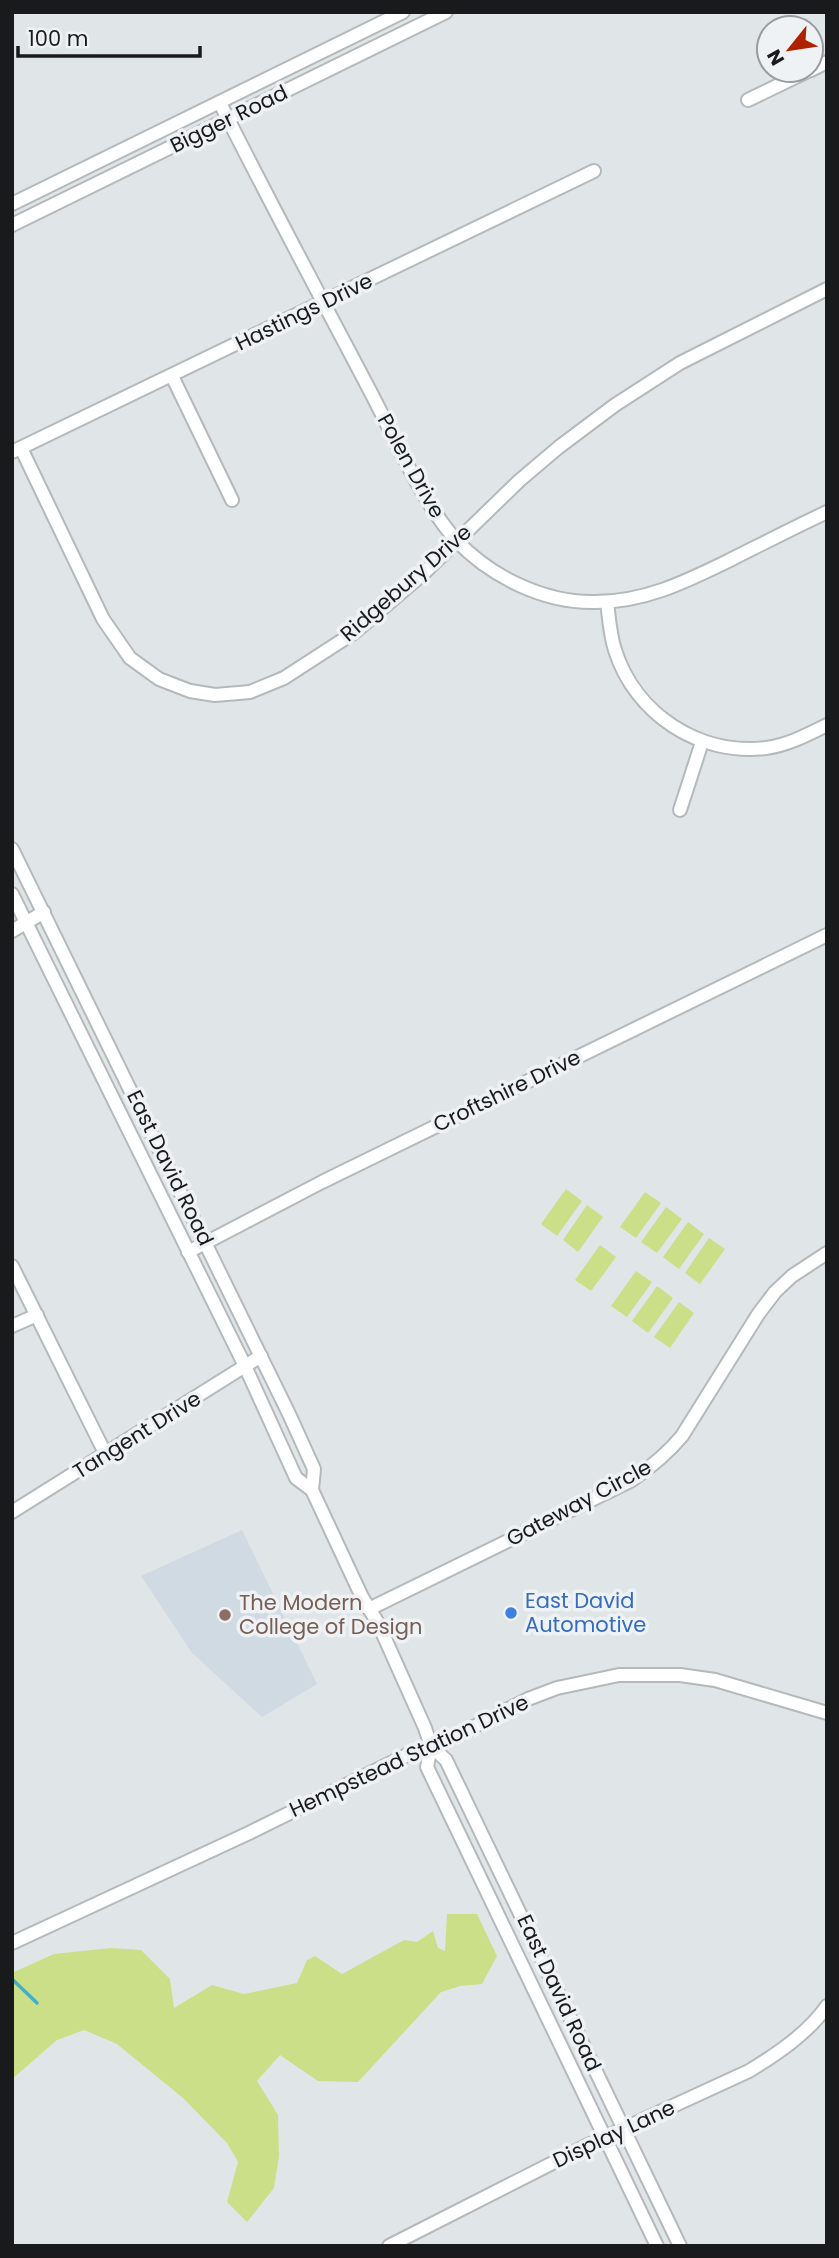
<svg xmlns="http://www.w3.org/2000/svg" width="839" height="2258" font-family="Poppins,sans-serif">
	<style>
		.built { fill: #cfdae2 }
		.green { fill: #cbdf88 }
		.lines { fill: none; stroke-linecap: round; stroke-linejoin: round }
		.stream { stroke: #41b0c7; stroke-width: 3.5 }
		.minor-casing { stroke: #b5b9bc; stroke-width: 16 }
		.minor { stroke: #fff; stroke-width: 12 }
		.shop-dot { fill: #3f7fe0; stroke: #eef2f5; stroke-width: 2.5 }
		.education-dot { fill: #8d6e63; stroke: #eef2f5; stroke-width: 2.5 }
		.labels { text-anchor: middle; stroke-width: 7; stroke-linejoin: round; paint-order: stroke }
		.street-label { font-size: 21px; fill: #191a1c; stroke: #eef2f5 }
		.shop-label { font-size: 21px; fill: #366cbe; stroke: #eef2f5; text-anchor: start }
		.education-label { font-size: 21px; fill: #785e54; stroke: #eef2f5; text-anchor: start }
	</style>
	<rect width="100%" height="100%" fill="#e0e5e8"/>
	<path class="built" d="M242 1530 317 1684 262 1717 192 1653 141 1576Z"/>
	<g class="green">
		<path d="M566 1189 582 1201 557 1236 541 1224Z"/>
		<path d="M645 1192 661 1203 636 1238 620 1227Z"/>
		<path d="M587 1205 603 1217 578 1252 563 1240Z"/>
		<path d="M666 1207 682 1219 657 1253 641 1242Z"/>
		<path d="M688 1222 704 1234 679 1269 663 1257Z"/>
		<path d="M709 1238 725 1249 700 1284 685 1273Z"/>
		<path d="M600 1245 616 1257 591 1291 575 1280Z"/>
		<path d="M636 1271 652 1282 627 1317 611 1306Z"/>
		<path d="M657 1286 673 1298 648 1333 632 1321Z"/>
		<path d="M679 1302 694 1313 670 1348 654 1337Z"/>
		<path d="M447 1914H477L497 1956 482 1984 460 1986 441 1992 358 2082 318 2081 280 2055 257 2081 278 2115 279 2156 274 2188 247 2222 227 2202 238 2162 227 2143 183 2098 117 2044 84 2030 57 2040 12 2079V1973L54 1954 111 1948 141 1950 170 1979 174 2008 212 1985 244 1994 297 1983 307 1960 315 1956 342 1974 404 1940 417 1942 433 1931 438 1948 445 1951Z"/>
	</g>
	<g class="lines">
		<path class="stream" d="M12 1979 37 2003"/>
		<defs>
			<g id="minor">
				<path d="M811 70 827 62"/>
				<path d="M748 100 810 70"/>
				<path d="M220 103C268 199 319 294 369 389 394 436 421 501 456 540 490 576 542 602 592 602 644 603 687 581 732 559 764 543 795 527 827 512"/>
				<path d="M12 204 403 12"/>
				<path d="M12 225 446 12"/>
				<path d="M172 376 232 500"/>
				<path d="M21 448 103 619 130 658 159 679 190 691 215 695 250 692 284 678 355 632 424 573 520 480 559 447 615 405 680 363 827 289"/>
				<path d="M12 452 594 171"/>
				<path d="M607 602C609 618 610 635 615 650 635 714 699 756 766 748 788 745 807 735 827 725"/>
				<path d="M680 810 702 742"/>
				<path d="M12 849 289 1414 314 1469 312 1490"/>
				<path d="M12 894 245 1366 296 1478 312 1490 362 1597 378 1623 425 1728 431 1746 427 1767 657 2246"/>
				<path d="M12 931 44 912"/>
				<path d="M188 1252 322 1182 827 935"/>
				<path d="M12 1266 106 1455"/>
				<path d="M12 1326 37 1315"/>
				<path d="M12 1512 261 1356"/>
				<path d="M369 1609 632 1480C651 1467 667 1454 682 1436L759 1313 775 1292 792 1276 827 1253"/>
				<path d="M431 1746 446 1760 680 2246"/>
				<path d="M12 1943 249 1833 409 1754 448 1740 528 1699 557 1688 619 1675H680L715 1680 827 1713"/>
				<path d="M389 2246 588 2145 749 2071C777 2054 808 2033 827 2006"/>
			</g>
		</defs>
		<use href="#minor" class="minor-casing"/>
		<use href="#minor" class="minor"/>
	</g>
	<circle class="shop-dot" cx="511" cy="1613" r="7"/>
	<circle class="education-dot" cx="225" cy="1615" r="7"/>
	<g class="labels">
		<g class="street-label">
			<text transform="translate(229 119) rotate(-26)" y="7">Bigger Road</text>
			<text transform="translate(304 312) rotate(-26)" y="7">Hastings Drive</text>
			<text transform="translate(411 466) rotate(61)" y="7">Polen Drive</text>
			<text transform="translate(406 583) rotate(-41)" y="7">Ridgebury Drive</text>
			<text transform="translate(507 1091) rotate(-26)" y="7">Croftshire Drive</text>
			<text transform="translate(170 1168) rotate(64)" y="7">East David Road</text>
			<text transform="translate(137 1435) rotate(-32)" y="7">Tangent Drive</text>
			<text transform="translate(579 1503) rotate(-28)" y="7">Gateway Circle</text>
			<text transform="translate(409 1756) rotate(-25)" y="7">Hempstead Station Drive</text>
			<text transform="translate(559 1993) rotate(65)" y="7">East David Road</text>
			<text transform="translate(614 2134) rotate(-25)" y="7">Display Lane</text>
		</g>
		<g class="shop-label">
			<text x="525" y="1608">East David<tspan x="525" dy="24">Automotive</tspan></text>
		</g>
		<g class="education-label">
			<text x="239" y="1610">The Modern<tspan x="239" dy="24">College of Design</tspan></text>
		</g>
	</g>
	<rect width="839" height="2258" fill="none" stroke="#191a1c" stroke-width="28"/>
	<g transform="translate(790 49) rotate(240)"><circle r="33" fill="#eef2f5" stroke="#999c9e" stroke-width="2"/>
	<path d="M0-5L12 26L0 18L-12 26Z" fill="#af2200"/>
	<text y="-10" font-size="19" font-weight="bold" text-anchor="middle" fill="#191a1c">N</text>
	</g>
	<path d="M18 46v10h182v-10" fill="none" stroke="#191a1c" stroke-width="3.5"/>
	<text x="28" y="46" font-size="21" fill="#191a1c" stroke="#eef2f5" stroke-width="5" paint-order="stroke">100 m</text>
</svg>
